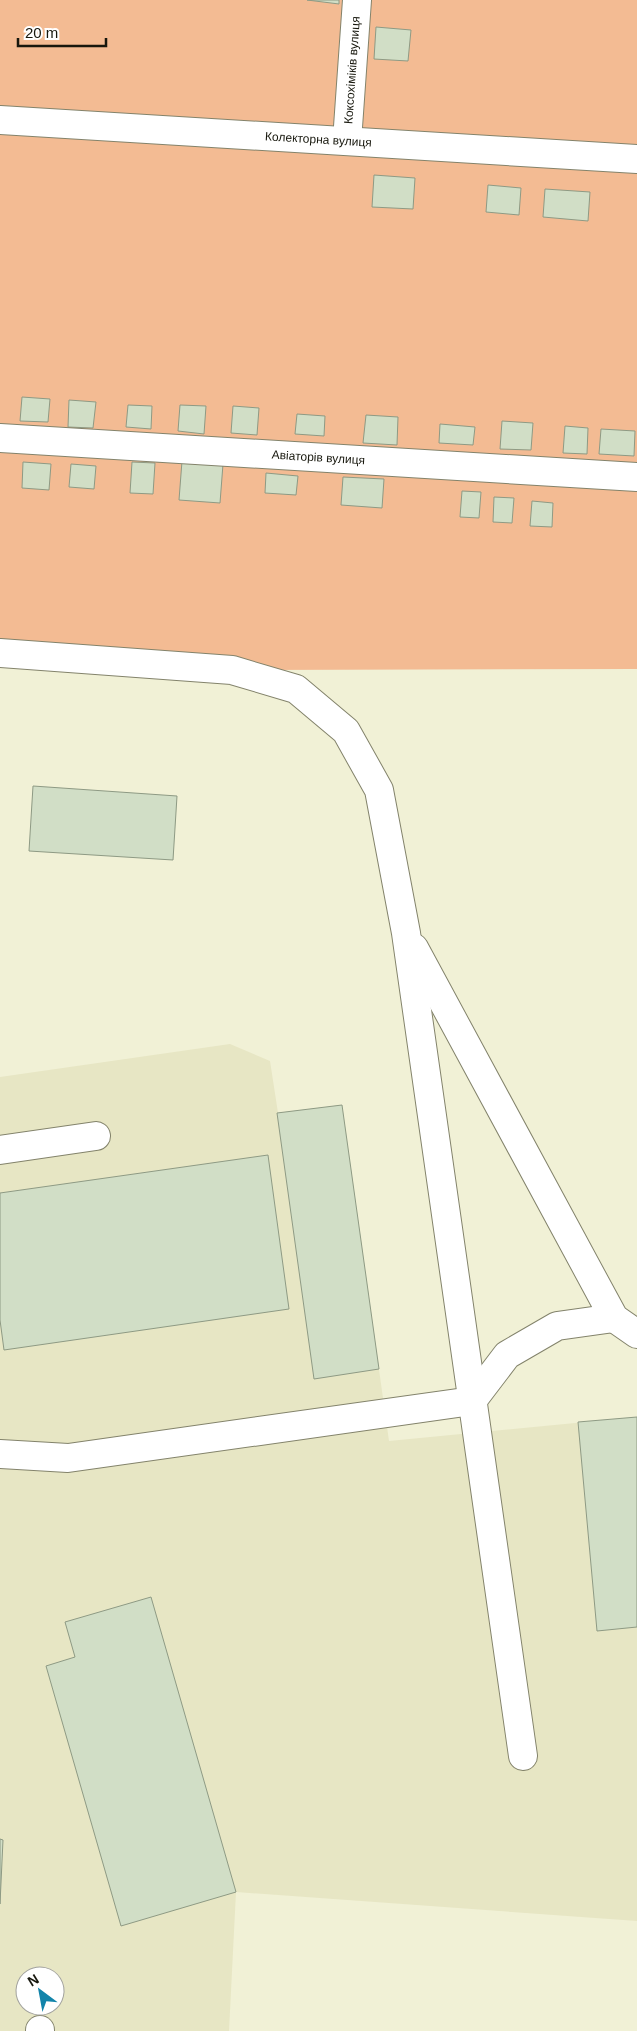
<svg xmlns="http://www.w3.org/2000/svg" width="637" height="2031" font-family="Helvetica,sans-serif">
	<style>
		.built { fill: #e7e6c4; fill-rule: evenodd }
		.green { fill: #f3bb93 }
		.building { fill: #d1dec6; stroke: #8e9a84 }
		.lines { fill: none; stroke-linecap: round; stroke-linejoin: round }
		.minor-casing { stroke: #83836b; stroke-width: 30 }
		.minor { stroke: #fff; stroke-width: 28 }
		.labels { text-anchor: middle; stroke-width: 4; stroke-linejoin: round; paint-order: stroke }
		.street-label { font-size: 12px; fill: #17170d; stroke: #fff }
	</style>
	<rect width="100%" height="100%" fill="#f1f1d6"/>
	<path class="built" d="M230 1044 270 1061 278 1113 342 1105 389 1441 637 1417V1921L236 1892 229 2031H0V1077ZM25 1976H55V2006H25Z"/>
	<path class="green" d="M0 0H637V669L232 670 0 653Z"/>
	<g class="building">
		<path d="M307 0H339V4Z"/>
		<path d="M376 27 411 30 408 61 374 59Z"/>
		<path d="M374 175 415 178 413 209 372 207Z"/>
		<path d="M488 185 521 188 519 215 486 212Z"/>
		<path d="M545 189 590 192 588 221 543 217Z"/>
		<path d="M22 397 50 399 48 422 20 421Z"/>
		<path d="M69 400 96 402 93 428 68 427Z"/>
		<path d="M128 405 152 406 151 429 126 427Z"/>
		<path d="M180 405 206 406 204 434 178 431Z"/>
		<path d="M233 406 259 408 257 435 231 433Z"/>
		<path d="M297 414 325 416 324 436 295 434Z"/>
		<path d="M366 415 398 417 397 445 363 443Z"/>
		<path d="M502 421 533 423 531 450 500 449Z"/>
		<path d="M440 424 475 427 473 445 439 443Z"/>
		<path d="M565 426 588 428 587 454 563 453Z"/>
		<path d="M601 429 635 431 634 456 599 454Z"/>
		<path d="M182 461 223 464 220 503 179 500Z"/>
		<path d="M23 462 51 464 49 490 22 488Z"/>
		<path d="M132 462 155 463 153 494 130 493Z"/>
		<path d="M71 464 96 466 94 489 69 487Z"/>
		<path d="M266 473 298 476 296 495 265 493Z"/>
		<path d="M343 477 384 479 382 508 341 505Z"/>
		<path d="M462 491 481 492 479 518 460 517Z"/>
		<path d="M494 497 514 498 512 523 493 522Z"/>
		<path d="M532 501 553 503 552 527 530 526Z"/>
		<path d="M33 786 177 796 173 860 29 851Z"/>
		<path d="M342 1105 379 1369 314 1379 277 1113Z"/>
		<path d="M268 1155 289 1309 4 1350 0 1320V1193Z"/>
		<path d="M637 1417V1627L597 1631 578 1422Z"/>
		<path d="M151 1597 236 1892 121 1926 46 1666 75 1657 65 1622Z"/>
		<path d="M0 1839 3 1840 0 1904Z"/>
	</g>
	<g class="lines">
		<defs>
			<g id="minor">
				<path id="s1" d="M0 120 637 159"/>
				<path id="s2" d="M347 141 357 0"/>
				<path id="s3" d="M0 438 637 477"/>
				<path d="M0 653 232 670 296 689 346 731 379 790 406 933 523 1756"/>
				<path d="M414 948 614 1318 637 1334"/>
				<path d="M0 1150 96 1136"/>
				<path d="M0 1454 68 1458 472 1401 507 1355 557 1326 614 1318"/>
				<path d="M40 2031V2030"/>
			</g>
		</defs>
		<use href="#minor" class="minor-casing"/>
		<use href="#minor" class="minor"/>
	</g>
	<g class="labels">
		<g class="street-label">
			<text dy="4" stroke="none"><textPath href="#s2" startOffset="71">Коксохіміків вулиця</textPath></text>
			<text dy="4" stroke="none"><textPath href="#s1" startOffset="319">Колекторна вулиця</textPath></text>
			<text dy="4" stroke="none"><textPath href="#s3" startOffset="319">Авіаторів вулиця</textPath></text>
		</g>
	</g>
	<g transform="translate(40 1991) rotate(328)"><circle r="24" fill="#ffffff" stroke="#a2a29e"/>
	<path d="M0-4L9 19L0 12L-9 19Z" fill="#1284aa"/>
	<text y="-8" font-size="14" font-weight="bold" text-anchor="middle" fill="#17170d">N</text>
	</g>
	<path d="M18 38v8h88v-8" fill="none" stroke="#17170d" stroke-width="2.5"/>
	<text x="25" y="38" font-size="15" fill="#17170d" stroke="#ffffff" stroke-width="4" paint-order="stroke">20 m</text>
</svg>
